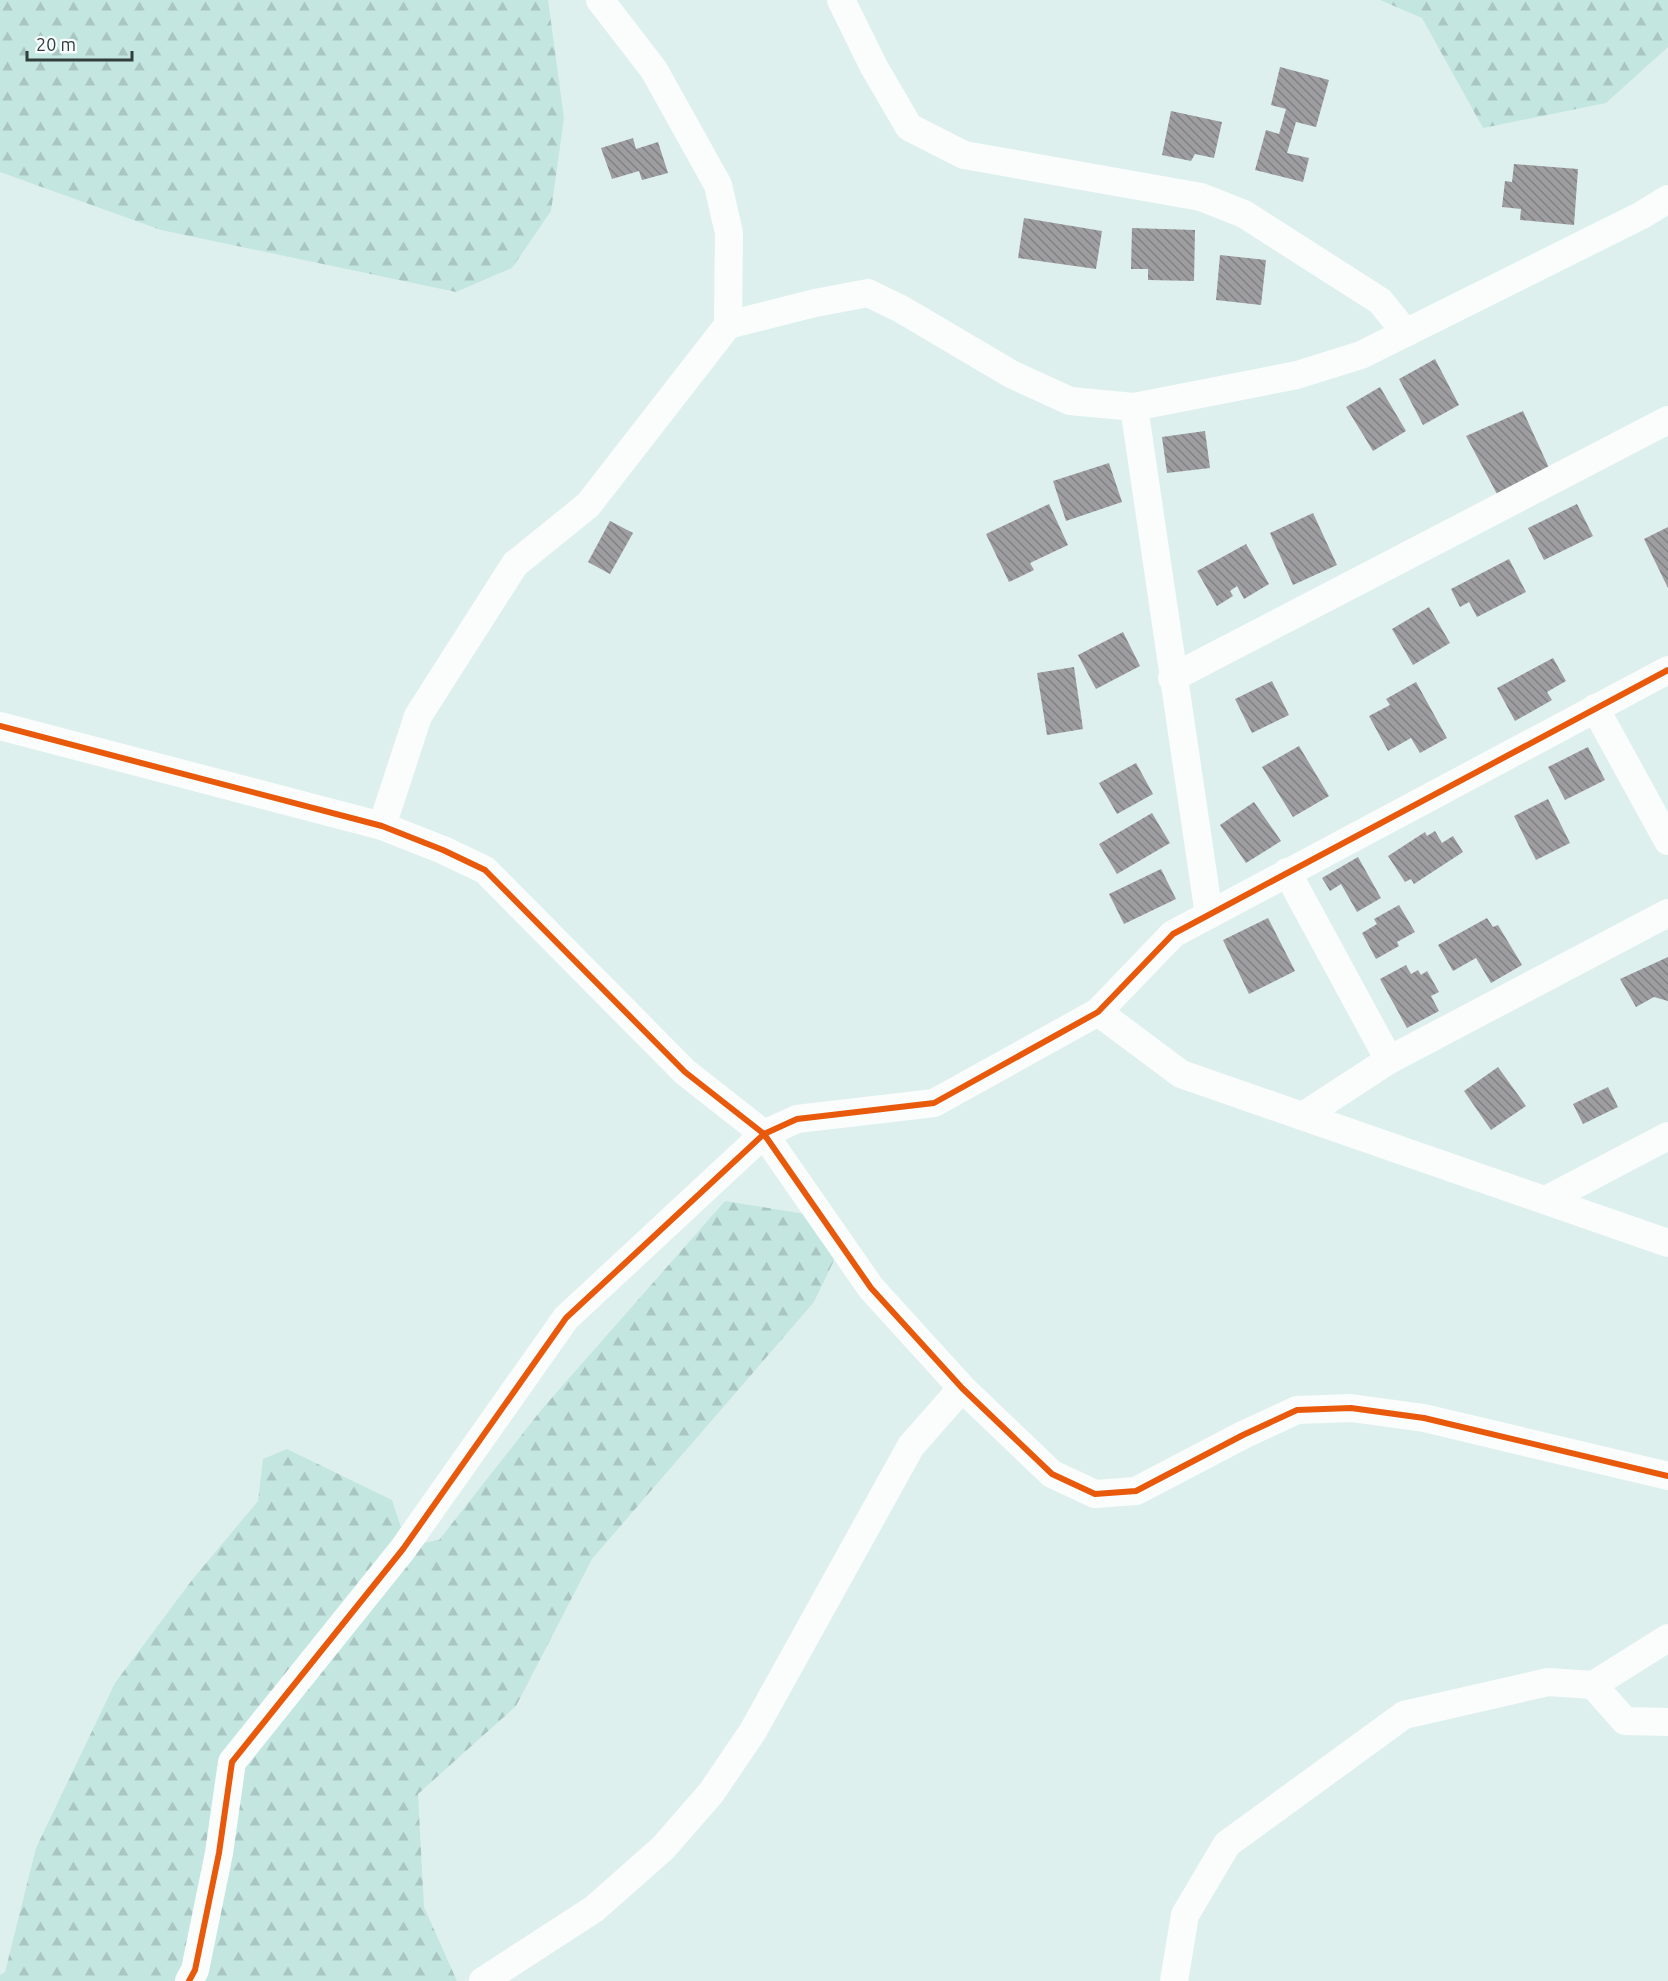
<svg xmlns="http://www.w3.org/2000/svg" width="1668" height="1981" font-family="Ubuntu,sans-serif">
	<style>
		.forest { fill: url(#forest-firs) }
		.building { fill: url(#building-back-hatch) }
		.lines { fill: none; stroke-linecap: round; stroke-linejoin: round }
		.street { stroke: #fafdfc; stroke-width: 28 }
		.cycleway-casing { stroke: #f8fefd; stroke-width: 10 }
		.cycleway { stroke: #e8590c; stroke-width: 6 }
	</style>
	<defs>
		<pattern id="forest-firs" width="22" height="20" patternUnits="userSpaceOnUse" patternTransform="scale(1.5)"><rect width="22" height="20" fill="#c4e6e1"/><path d="M5 1l3.5 6h-7zM16 11l3.5 6h-7z" fill="#a9c6c2"/></pattern>
		<pattern id="building-back-hatch" width="6" height="6" patternUnits="userSpaceOnUse" patternTransform="scale(1.5)"><rect width="6" height="6" fill="#9e9da0"/><path d="M-1 5l2 2M0 0l6 6M5-1l2 2" fill="none" stroke="#818184"/></pattern>
	</defs>
	<rect width="100%" height="100%" fill="#def0ed"/>
	<g class="forest">
		<path d="M0 0H548L564 118 551 211 512 268 456 292 161 230 0 172Z"/>
		<path d="M1380 0H1668V47L1606 103 1483 128 1422 18Z"/>
		<path d="M725 1201 811 1215 839 1250 814 1302 592 1559 516 1706 418 1794 424 1907 457 1981H0V1975L5 1972 36 1848 115 1683 192 1580 258 1501 263 1459 287 1449 392 1500 407 1546 439 1540 542 1409Z"/>
	</g>
	<g class="building">
		<path d="M1280 67 1329 80 1316 127 1296 122 1287 153 1309 158 1303 182 1255 170 1266 130 1279 134 1286 109 1271 105Z"/>
		<path d="M1171 111 1222 122 1214 158 1195 154 1191 161 1162 155Z"/>
		<path d="M633 138 636 149 658 142 668 173 642 180 639 171 612 179 601 148Z"/>
		<path d="M1514 164 1578 169 1574 225 1520 220 1521 209 1502 207 1505 181 1512 182Z"/>
		<path d="M1024 218 1102 231 1096 269 1018 258Z"/>
		<path d="M1132 228 1195 230 1194 281 1148 280V269H1131Z"/>
		<path d="M1220 255 1266 260 1261 305 1216 300Z"/>
		<path d="M1435 359 1459 405 1423 425 1399 379Z"/>
		<path d="M1380 387 1406 431 1373 451 1346 407Z"/>
		<path d="M1523 411 1550 470 1497 494 1466 436Z"/>
		<path d="M1205 431 1210 468 1167 473 1162 437Z"/>
		<path d="M1109 463 1122 502 1066 521 1053 481Z"/>
		<path d="M1049 504 1068 545 1030 563 1034 570 1009 582 986 534Z"/>
		<path d="M1577 504 1593 536 1544 560 1528 528Z"/>
		<path d="M1313 513 1337 565 1293 585 1270 533Z"/>
		<path d="M610 521 633 533 610 574 588 562Z"/>
		<path d="M1668 527V588L1644 539Z"/>
		<path d="M1246 544 1269 584 1244 599 1237 586 1230 591 1233 596 1217 606 1197 571Z"/>
		<path d="M1509 559 1526 592 1477 617 1469 602 1460 607 1451 589Z"/>
		<path d="M1429 607 1450 643 1413 665 1392 629Z"/>
		<path d="M1123 632 1140 666 1096 689 1078 655Z"/>
		<path d="M1553 658 1566 681 1547 692 1552 700 1515 721 1497 688Z"/>
		<path d="M1074 667 1083 729 1047 735 1037 673Z"/>
		<path d="M1272 681 1289 715 1252 733 1235 699Z"/>
		<path d="M1416 682 1447 738 1420 753 1411 738 1388 751 1369 716 1390 705 1386 699Z"/>
		<path d="M1299 746 1329 796 1293 817 1262 767Z"/>
		<path d="M1588 747 1605 780 1565 800 1548 767Z"/>
		<path d="M1136 763 1153 794 1117 814 1099 783Z"/>
		<path d="M1548 799 1570 843 1536 860 1514 816Z"/>
		<path d="M1254 802 1281 841 1246 863 1220 825Z"/>
		<path d="M1152 813 1170 843 1117 874 1099 844Z"/>
		<path d="M1435 831 1442 843 1453 836 1463 852 1414 884 1411 879 1405 882 1388 856 1425 832 1427 836Z"/>
		<path d="M1358 857 1381 898 1357 912 1341 884 1330 891 1322 878Z"/>
		<path d="M1161 869 1176 899 1124 924 1109 894Z"/>
		<path d="M1399 905 1415 932 1397 942 1399 946 1376 959 1362 933 1377 924 1374 919Z"/>
		<path d="M1268 918 1295 971 1249 994 1223 940Z"/>
		<path d="M1487 918 1493 927 1498 925 1522 965 1491 983 1476 958 1453 971 1438 945Z"/>
		<path d="M1668 957V1001L1654 997 1636 1007 1620 979Z"/>
		<path d="M1406 965 1411 974 1418 970 1421 975 1427 971 1439 992 1431 996 1439 1011 1407 1028 1380 979Z"/>
		<path d="M1498 1067 1526 1106 1491 1130 1464 1091Z"/>
		<path d="M1608 1087 1618 1107 1583 1124 1573 1104Z"/>
	</g>
	<g class="lines">
		<g class="street">
			<path d="M841 0 874 67 909 127 964 155 1201 197 1244 214 1380 301 1406 333"/>
			<path d="M728 325 815 303 868 293 901 309 1011 374 1070 401 1134 407 1297 375 1361 355 1642 215 1668 199"/>
			<path d="M1134 407 1209 915"/>
			<path d="M1172 678 1668 420"/>
			<path d="M1595 708 1668 841"/>
			<path d="M0 726 382 826 443 850 485 870 685 1072 764 1134 871 1288 962 1388 1052 1474 1095 1494 1136 1491 1243 1435 1297 1410 1351 1408 1424 1418 1668 1476"/>
			<path d="M382 826 418 716 515 564 588 505 728 325 729 233 718 185 654 70 600 0"/>
			<path d="M1287 872 1389 1060"/>
			<path d="M1098 1012 1181 1074 1668 1243"/>
			<path d="M1303 1116 1389 1060 1668 913"/>
			<path d="M1548 1199 1668 1136"/>
			<path d="M1593 1685 1625 1721 1668 1722"/>
			<path d="M189 1981 195 1970 219 1853 232 1762 403 1549 566 1318 764 1134 797 1119 934 1103 1098 1012 1173 934 1668 670"/>
			<path d="M483 1981 594 1909 663 1848 711 1793 753 1731 911 1446 962 1388"/>
			<path d="M1174 1981 1185 1915 1227 1844 1404 1715 1548 1682 1593 1685 1668 1638"/>
		</g>
		<defs>
			<g id="cycleway">
				<path d="M0 726 382 826 443 850 485 870 685 1072 764 1134 871 1288 962 1388 1052 1474 1095 1494 1136 1491 1243 1435 1297 1410 1351 1408 1424 1418 1668 1476"/>
				<path d="M189 1981 195 1970 219 1853 232 1762 403 1549 566 1318 764 1134 797 1119 934 1103 1098 1012 1173 934 1668 670"/>
			</g>
		</defs>
		<use href="#cycleway" class="cycleway-casing"/>
		<use href="#cycleway" class="cycleway"/>
	</g>
	<path d="M27 51v9h105v-9" fill="none" stroke="#313e3c" stroke-width="3"/>
	<text x="36" y="51" font-size="18" fill="#313e3c" stroke="#f8fefd" stroke-width="4.5" paint-order="stroke">20 m</text>
</svg>
